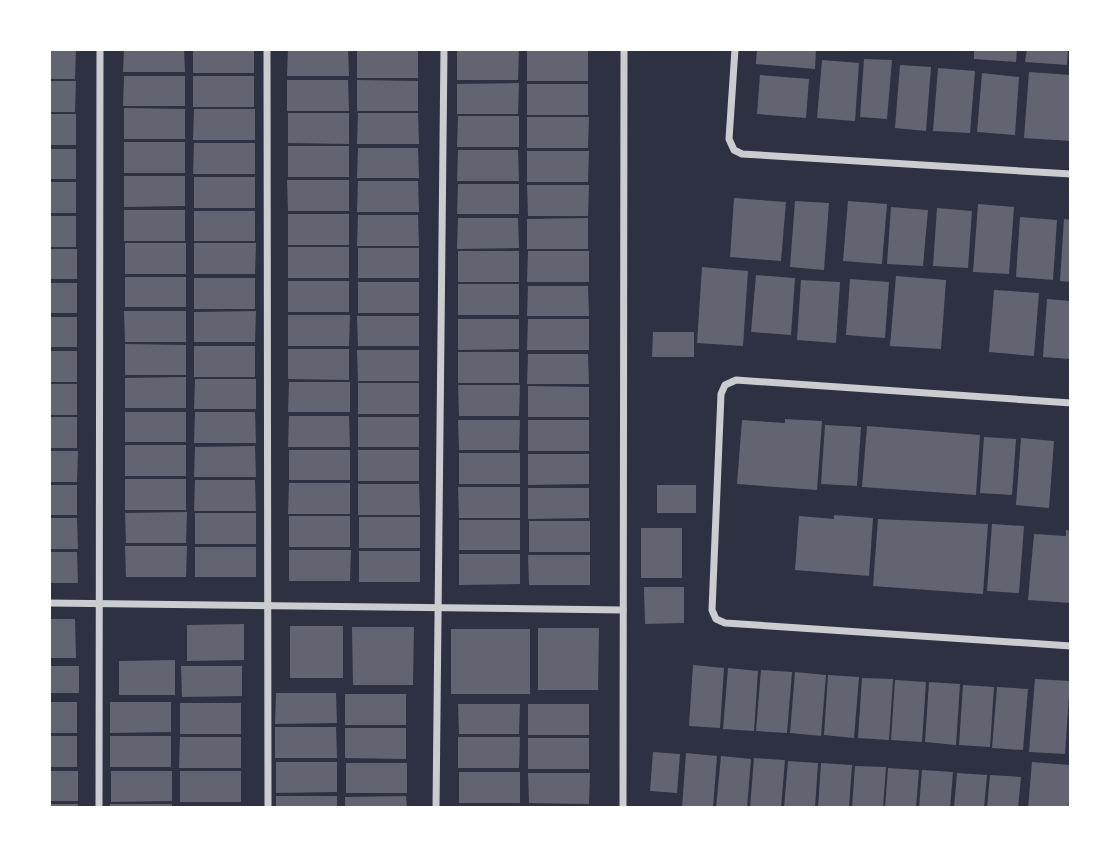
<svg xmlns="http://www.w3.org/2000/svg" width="1120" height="857" font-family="Figtree,sans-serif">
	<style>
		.building { fill: #626471 }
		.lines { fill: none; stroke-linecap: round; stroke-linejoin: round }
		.minor { stroke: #caccd0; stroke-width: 7 }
	</style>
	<rect width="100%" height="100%" fill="#2d3142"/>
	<g class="building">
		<path d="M49 49H76L75 79H49Z"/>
		<path d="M124 49H184L185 72H123Z"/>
		<rect x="193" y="49" width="61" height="24"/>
		<path d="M288 49H348L349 76H287Z"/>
		<rect x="357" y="49" width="61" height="29"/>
		<path d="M457 49H519L518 80H457Z"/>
		<path d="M757 49H816L815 69 756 64Z"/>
		<path d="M974 49H1017L1016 62 974 59Z"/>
		<path d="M1027 49H1068L1067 65 1025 62Z"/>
		<rect x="527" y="50" width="61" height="31"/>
		<path d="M864 59 892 60 887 119 860 117Z"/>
		<path d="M822 60 859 63 855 121 817 118Z"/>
		<path d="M900 65 931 67 926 131 895 128Z"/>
		<path d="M938 68 975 71 970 133 933 131Z"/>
		<path d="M1029 72 1071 75V141L1024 138Z"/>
		<path d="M982 73 1019 77 1015 135 977 132Z"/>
		<path d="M760 75 809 79 806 118 757 114Z"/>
		<path d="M124 76H185V106H123Z"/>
		<rect x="193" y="76" width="61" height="31"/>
		<path d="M287 80H348L349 111H287Z"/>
		<path d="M357 80 418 81V111H357Z"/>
		<path d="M49 81H76L75 112H49Z"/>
		<path d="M519 83 518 114H457V84Z"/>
		<rect x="527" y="84" width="61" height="31"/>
		<path d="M124 108 185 109V139H124Z"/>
		<path d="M194 109H255V140H193Z"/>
		<path d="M288 113H349V144L288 143Z"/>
		<path d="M358 113H418L419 144H357Z"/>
		<rect x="49" y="114" width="27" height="31"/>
		<path d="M458 116H519V147H457Z"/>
		<path d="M527 117H589L588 148H527Z"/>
		<rect x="124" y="142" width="61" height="31"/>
		<path d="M194 143H255V174H193Z"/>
		<rect x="288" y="146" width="61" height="31"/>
		<path d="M358 148H418L419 178H357Z"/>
		<rect x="49" y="149" width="27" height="30"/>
		<path d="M458 150H518L519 181H457Z"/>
		<path d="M527 151H589L588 182H527Z"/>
		<path d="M124 176H185V206L124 207Z"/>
		<rect x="194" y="177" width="61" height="31"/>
		<path d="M287 180H349V211H288Z"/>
		<path d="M358 181H418L419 212H357Z"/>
		<rect x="49" y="182" width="27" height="31"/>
		<path d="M458 184H519V214H457Z"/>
		<path d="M527 185H589L588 216H528Z"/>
		<path d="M734 198 786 202 781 261 730 257Z"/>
		<path d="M795 201 829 203 824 270 790 267Z"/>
		<path d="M848 201 887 204 882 264 843 261Z"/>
		<path d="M978 204 1014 207 1009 274 973 272Z"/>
		<path d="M891 207 928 210 923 266 887 264Z"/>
		<path d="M937 208 972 211 968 268 933 266Z"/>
		<rect x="124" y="210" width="61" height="31"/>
		<rect x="194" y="211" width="61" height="30"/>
		<rect x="288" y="214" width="61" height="31"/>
		<path d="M358 215H418L419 246H357Z"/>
		<rect x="49" y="216" width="27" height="31"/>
		<path d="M1020 217 1057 220 1053 280 1016 277Z"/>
		<path d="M458 218H518L519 248 457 249Z"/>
		<path d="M588 218V249H527V219Z"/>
		<path d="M1064 219 1071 220V282L1060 281Z"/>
		<rect x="125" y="243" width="61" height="31"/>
		<path d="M194 243H256L255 274H194Z"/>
		<rect x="288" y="247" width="61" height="31"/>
		<rect x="358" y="248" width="61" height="30"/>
		<rect x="49" y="249" width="28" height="30"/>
		<rect x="458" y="251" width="61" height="31"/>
		<path d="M528 251H589V282H527Z"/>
		<path d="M702 267 748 271 743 346 697 343Z"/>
		<path d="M756 275 795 278 791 335 751 332Z"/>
		<path d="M896 276 946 280 941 349 890 346Z"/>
		<rect x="125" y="277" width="61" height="30"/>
		<rect x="194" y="278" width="61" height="31"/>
		<path d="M850 279 889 282 885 338 846 335Z"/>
		<path d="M801 280 840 282 836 343 797 340Z"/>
		<rect x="288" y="281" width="61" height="31"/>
		<rect x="358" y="282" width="61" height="31"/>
		<rect x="49" y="283" width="28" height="30"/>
		<rect x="458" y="284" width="61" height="31"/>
		<path d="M528 286H588L589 316H527Z"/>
		<path d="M994 290 1039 293 1034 356 989 352Z"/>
		<path d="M1047 299 1071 301V359L1043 357Z"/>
		<path d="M124 311H186V342H125Z"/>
		<path d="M256 311 255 342H194V312Z"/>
		<path d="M288 315H350L349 346H288Z"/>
		<path d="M357 316H419V346H358Z"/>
		<rect x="49" y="317" width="28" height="30"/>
		<path d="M458 319H519V349L458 350Z"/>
		<path d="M528 319H589V350H527Z"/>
		<path d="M653 332H694V357H652Z"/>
		<path d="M125 344 186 345V375H125Z"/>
		<rect x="194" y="346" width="61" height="31"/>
		<path d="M288 349H349V380L288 379Z"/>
		<path d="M357 350H419V381H358Z"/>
		<rect x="49" y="351" width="28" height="31"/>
		<rect x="458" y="352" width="61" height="31"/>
		<path d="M528 354H588L589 384H527Z"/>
		<path d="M186 377V408H125V378Z"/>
		<path d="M195 379H256V409H194Z"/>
		<path d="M289 382H350V412H288Z"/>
		<rect x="358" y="383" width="61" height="31"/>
		<rect x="49" y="384" width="28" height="31"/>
		<path d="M458 385H520L519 416H459Z"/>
		<path d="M528 386 589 387V417H528Z"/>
		<rect x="125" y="412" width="61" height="30"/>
		<path d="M195 412H255L256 443H194Z"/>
		<path d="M289 416H349L350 447H288Z"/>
		<rect x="49" y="417" width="28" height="31"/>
		<rect x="358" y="417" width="61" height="30"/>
		<path d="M785 419 822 421 817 490 737 484 742 420 785 423Z"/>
		<path d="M458 420H520L519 450H459Z"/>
		<rect x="528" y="420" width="61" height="31"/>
		<path d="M825 425 861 427 857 486 821 484Z"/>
		<path d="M867 426 980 435 976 495 862 487Z"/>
		<path d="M984 437 1016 439 1012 495 980 493Z"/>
		<path d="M1021 438 1054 441 1049 508 1016 505Z"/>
		<rect x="125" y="445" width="61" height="31"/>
		<path d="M255 446 256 477H194L195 447Z"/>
		<rect x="289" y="450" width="61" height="30"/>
		<rect x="358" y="450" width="61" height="31"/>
		<path d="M49 451H78L77 482H49Z"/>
		<rect x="459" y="453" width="61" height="31"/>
		<path d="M528 454H589V484L528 485Z"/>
		<rect x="125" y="479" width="61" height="31"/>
		<path d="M195 480H255L256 511H194Z"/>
		<path d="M289 483H350V514H288Z"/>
		<path d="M358 484H419L420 515H358Z"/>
		<rect x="49" y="485" width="28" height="30"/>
		<rect x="657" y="485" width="39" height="28"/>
		<path d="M458 487H520V518H459Z"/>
		<path d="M528 488H589V518L528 519Z"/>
		<path d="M187 512 186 543H126L125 513Z"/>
		<rect x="195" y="513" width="61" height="31"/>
		<path d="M834 515 873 518 869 576 795 570 799 516 834 519Z"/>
		<rect x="289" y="516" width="61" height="31"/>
		<rect x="359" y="517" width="61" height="31"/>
		<path d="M49 518H77L78 549H49Z"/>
		<path d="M878 519 988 524 983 594 873 586Z"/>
		<rect x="459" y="520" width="61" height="30"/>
		<rect x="529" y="521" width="61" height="31"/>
		<path d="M992 524 1024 526 1019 593 987 591Z"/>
		<rect x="641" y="528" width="41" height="50"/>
		<path d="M1066 530 1071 531V603L1028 600 1034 534 1066 536Z"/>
		<path d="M125 546H187L186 577H126Z"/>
		<rect x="195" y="547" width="61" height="30"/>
		<path d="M289 550H351L350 581H289Z"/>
		<rect x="359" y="551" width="61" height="31"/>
		<path d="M49 552H77L78 583H49Z"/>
		<path d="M459 554H520V584L459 585Z"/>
		<path d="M528 555H590V585H529Z"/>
		<path d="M644 587H684V623L645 624Z"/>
		<path d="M49 619H75L76 658H49Z"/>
		<path d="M244 624V660L187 661V625Z"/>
		<rect x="290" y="626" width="53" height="52"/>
		<path d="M352 627H414L413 685H353Z"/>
		<path d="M538 628H599L598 690H538Z"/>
		<rect x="451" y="629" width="79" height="65"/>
		<path d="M175 660V695H119V661Z"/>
		<path d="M693 665 724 668 720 728 689 726Z"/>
		<rect x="49" y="666" width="30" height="27"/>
		<path d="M181 666H242V696L182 697Z"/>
		<path d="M728 668 758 671 754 731 723 729Z"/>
		<path d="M761 670 792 672 787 733 756 731Z"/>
		<path d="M795 672 826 675 821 736 790 733Z"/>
		<path d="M828 675 859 677 854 738 824 735Z"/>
		<path d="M862 678 893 679 889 740 858 738Z"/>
		<path d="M1035 679 1070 681 1065 754 1029 752Z"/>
		<path d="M895 680 926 682 922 742 891 740Z"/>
		<path d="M929 682 960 684 956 745 925 742Z"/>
		<path d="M963 685 994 687 990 747 959 745Z"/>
		<path d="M997 687 1028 689 1023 750 992 748Z"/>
		<path d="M276 693H336L337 723 275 724Z"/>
		<rect x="345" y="694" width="61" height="31"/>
		<rect x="49" y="702" width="28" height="31"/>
		<path d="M110 702H171V732L110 733Z"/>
		<rect x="180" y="703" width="61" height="31"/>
		<path d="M458 704H520L519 734H459Z"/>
		<rect x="528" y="704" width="61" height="31"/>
		<path d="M275 727H336L337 758H275Z"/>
		<path d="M345 728H406V759L345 758Z"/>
		<rect x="49" y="736" width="28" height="31"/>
		<rect x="110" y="736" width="61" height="31"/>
		<path d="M180 737H241V768H179Z"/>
		<path d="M458 737H520L519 768H458Z"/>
		<rect x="528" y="738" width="61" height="31"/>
		<path d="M653 752 680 754 677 793 650 791Z"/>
		<path d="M686 753 717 756 713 808H682Z"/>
		<path d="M721 756 751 759 747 808H716Z"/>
		<path d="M754 758 785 760 781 808H750Z"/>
		<path d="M788 761 818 763 815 808H784Z"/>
		<path d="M276 762H337V792L276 793Z"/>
		<path d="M1032 762 1071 765 1070 808H1028Z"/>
		<rect x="346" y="763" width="61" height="30"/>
		<path d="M821 763 852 765 849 808H818Z"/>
		<path d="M855 766 886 767 883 808H852Z"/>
		<path d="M888 768 919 770 916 808H885Z"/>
		<path d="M922 770 953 772 950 808H919Z"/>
		<rect x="49" y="771" width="29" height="30"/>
		<path d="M111 771H172V801L111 802Z"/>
		<rect x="180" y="771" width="61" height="31"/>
		<rect x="459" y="772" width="61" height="31"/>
		<path d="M528 773H590L589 804 529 803Z"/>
		<path d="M957 773 987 775 984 808H954Z"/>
		<path d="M990 775 1021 777 1018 808H987Z"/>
		<rect x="276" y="796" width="61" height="12"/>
		<path d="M406 796 407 808H345V797Z"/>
		<rect x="49" y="804" width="29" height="4"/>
		<rect x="110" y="804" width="62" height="4"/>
	</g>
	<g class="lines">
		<g class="minor">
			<path d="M267 49 268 808"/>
			<path d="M735 49 729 139 734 150 742 154 1071 174"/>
			<path d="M1071 403 736 380 725 385 721 394 712 610 716 619 725 623 1071 646"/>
			<path d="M49 603 623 610"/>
			<path d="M99 808 100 49"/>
			<path d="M436 808 444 49"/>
			<path d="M623 808 624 49"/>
		</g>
	</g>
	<rect width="1120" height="857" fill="none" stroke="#ffffff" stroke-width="102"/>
</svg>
